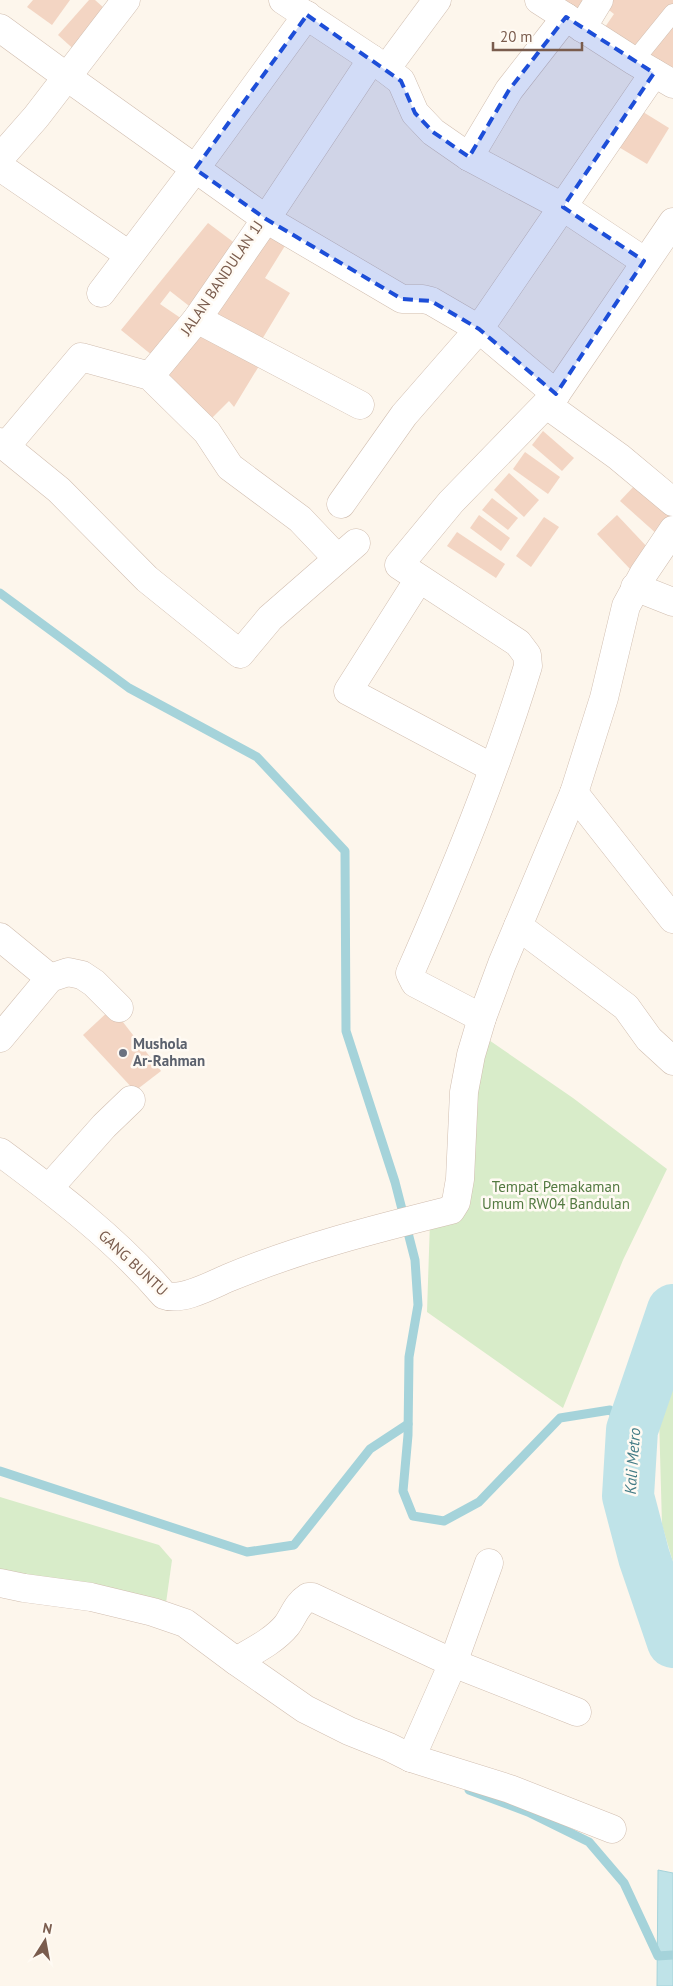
<svg xmlns="http://www.w3.org/2000/svg" width="673" height="1986" font-family="'PT Sans',sans-serif">
	<style>
		.green { fill: #d8ecc9 }
		.water { fill: #bfe3e8; stroke: #a5d3da }
		.lines { fill: none; stroke-linecap: round; stroke-linejoin: round }
		.stream { stroke: #a5d3da; stroke-width: 9 }
		.river { stroke: #bfe3e8; stroke-width: 52 }
		.building { fill: #f3d5c3 }
		.service-casing { stroke: #d1beb0; stroke-width: 19 }
		.minor-casing { stroke: #d1beb0; stroke-width: 29 }
		.service { stroke: #fff; stroke-width: 18 }
		.minor { stroke: #fff; stroke-width: 28 }
		.marked { fill: #1d4ed8; fill-opacity: 0.2; stroke: #1d4ed8; stroke-width: 4; stroke-dasharray: 10 6; stroke-linejoin: round }
		.worship-dot { fill: #6b7280; stroke: #fffaf3; stroke-width: 2 }
		.labels { text-anchor: middle; stroke-width: 5; stroke-linejoin: round; paint-order: stroke }
		.street-label { font-size: 15px; fill: #7a5c4d; stroke: #fffaf3 }
		.worship-label { font-size: 15px; font-weight: bold; fill: #5b616d; stroke: #fffaf3; text-anchor: start }
		.park-label { font-size: 15px; fill: #537a41; stroke: #fffaf3 }
		.water-label { font-size: 16px; font-style: italic; fill: #437c86; stroke: #fffaf3 }
	</style>
	<rect width="100%" height="100%" fill="#fdf6ec"/>
	<g class="green">
		<path d="M483 1036 573 1098 667 1169 623 1260 563 1408 427 1312 430 1221 457 1213Z"/>
		<path d="M673 1384V1562L662 1525 659 1417Z"/>
		<path d="M0 1497 159 1545 172 1560 166 1603 0 1578Z"/>
	</g>
	<path class="water" d="M658 1870 673 1873V1986H657Z"/>
	<g class="lines">
		<g class="stream">
			<path d="M0 593 129 688 257 757 345 851 346 1031 395 1182 415 1260 418 1305 409 1357 408 1435 403 1491 413 1516 444 1521 479 1502 560 1418 610 1410 632 1430"/>
			<path d="M0 1471 247 1552 294 1545 370 1449 408 1424"/>
			<path d="M469 1790 528 1812 589 1842 624 1883 658 1956 673 1955"/>
		</g>
		<path class="river" d="M673 1310 632 1430 628 1496 644 1557 673 1642"/>
	</g>
	<g class="building">
		<path d="M33 0H70L52 25 27 7Z"/>
		<path d="M89 0H95L113 16 79 54 58 35Z"/>
		<path d="M564 0H589L582 11Z"/>
		<path d="M610 0H673V5L636 51 603 30 614 14 605 7Z"/>
		<path d="M673 15V71L647 55Z"/>
		<path d="M635 107 669 128 647 164 612 143Z"/>
		<path d="M208 223 240 247 193 309 170 291 160 304 185 321 158 360 121 330Z"/>
		<path d="M267 227 288 241 265 278 290 293 258 346 206 318Z"/>
		<path d="M199 325 262 361 234 407 229 401 206 424 160 375Z"/>
		<path d="M543 431 574 458 562 471 532 445Z"/>
		<path d="M525 452 560 477 548 494 513 469Z"/>
		<path d="M509 473 539 500 524 517 494 490Z"/>
		<path d="M636 484 673 517 658 535 620 501Z"/>
		<path d="M492 498 518 518 508 530 482 510Z"/>
		<path d="M479 515 510 538 501 551 470 528Z"/>
		<path d="M617 515 650 550 630 569 597 534Z"/>
		<path d="M544 517 559 527 531 567 516 556Z"/>
		<path d="M457 532 505 564 496 578 447 546Z"/>
		<path d="M112 1008 161 1071 135 1091 83 1035Z"/>
	</g>
	<g class="lines">
		<defs>
			<path id="service" d="M634 61 673 13"/>
			<g id="minor">
				<path d="M283 0 372 59"/>
				<path d="M539 0 634 61 673 84"/>
				<path d="M0 28 67 77 266 219 402 299H423L431 301 479 329 556 394"/>
				<path d="M582 28 599 0"/>
				<path d="M386 69 437 0"/>
				<path d="M469 157 509 90 566 17"/>
				<path d="M0 158 36 117 126 0"/>
				<path d="M0 167 129 255"/>
				<path d="M101 293 195 169 307 15"/>
				<path d="M197 319 360 405"/>
				<path d="M150 376 197 319 266 219 372 59 401 81 415 113 433 132 469 157 563 207 644 261"/>
				<path d="M547 405 619 457 673 502"/>
				<path d="M0 442 59 490 147 579 240 654 270 618 356 543"/>
				<path d="M7 445 81 357 150 376 207 432 230 467 300 519 337 558"/>
				<path d="M341 504 404 415 479 329 654 73"/>
				<path d="M419 579 348 691 493 768"/>
				<path d="M635 587 673 602"/>
				<path d="M574 793 673 919"/>
				<path d="M518 926 626 1007 649 1039 673 1061"/>
				<path d="M0 937 50 978"/>
				<path d="M482 1018 415 983 410 973C454 873 496 771 528 666L527 655 518 643 399 565 451 502 556 394 673 222"/>
				<path d="M0 1038 50 978 68 972 82 975 94 983 119 1008"/>
				<path d="M0 1152C58 1195 117 1240 164 1295 181 1302 212 1285 228 1278 300 1248 375 1229 451 1210L456 1202 460 1179 464 1092 471 1055 482 1018 502 964 574 793 604 698 626 606 644 573 673 530"/>
				<path d="M49 1188 104 1126 131 1100"/>
				<path d="M0 1583 24 1588 91 1597 153 1612 185 1623 236 1661 305 1709 349 1731 389 1747 411 1758 510 1789 612 1829"/>
				<path d="M236 1661C253 1651 274 1641 287 1625 294 1615 297 1604 308 1597H312L453 1663 577 1712"/>
				<path d="M411 1758 453 1663 489 1563"/>
			</g>
		</defs>
		<use href="#service" class="service-casing"/>
		<use href="#minor" class="minor-casing"/>
		<use href="#service" class="service"/>
		<use href="#minor" class="minor"/>
	</g>
	<path class="marked" d="M307 15 401 81 415 113 433 132 469 157 509 90 566 17 654 73 563 207 644 261 556 394 479 329 431 301 402 299 266 219 195 169Z"/>
	<circle class="worship-dot" cx="123" cy="1053" r="5"/>
	<g class="labels">
		<g class="street-label">
			<text transform="translate(222 278) rotate(-56)" y="5">JALAN BANDULAN 1J</text>
			<text transform="translate(133 1263) rotate(43)" y="5">GANG BUNTU</text>
		</g>
		<g class="worship-label">
			<text x="133" y="1049">Mushola<tspan x="133" dy="17">Ar-Rahman</tspan></text>
		</g>
		<g class="park-label">
			<text x="556" y="1192">Tempat Pemakaman<tspan x="556" dy="17">Umum RW04 Bandulan</tspan></text>
		</g>
		<g class="water-label">
			<text transform="translate(632 1461) rotate(-86)" y="6">Kali Metro</text>
		</g>
	</g>
	<g transform="translate(45 1941) rotate(11)" stroke="#fffaf3" stroke-width="4" paint-order="stroke">
	<path d="M0-4L9 19L0 12L-9 19Z" fill="#7a5c4d"/>
	<text y="-8" font-size="14" font-weight="bold" text-anchor="middle" fill="#7a5c4d">N</text>
	</g>
	<path d="M493 42v8h89v-8" fill="none" stroke="#7a5c4d" stroke-width="2.5"/>
	<text x="500" y="42" font-size="15" fill="#7a5c4d" stroke="#fffaf3" stroke-width="4" paint-order="stroke">20 m</text>
</svg>
